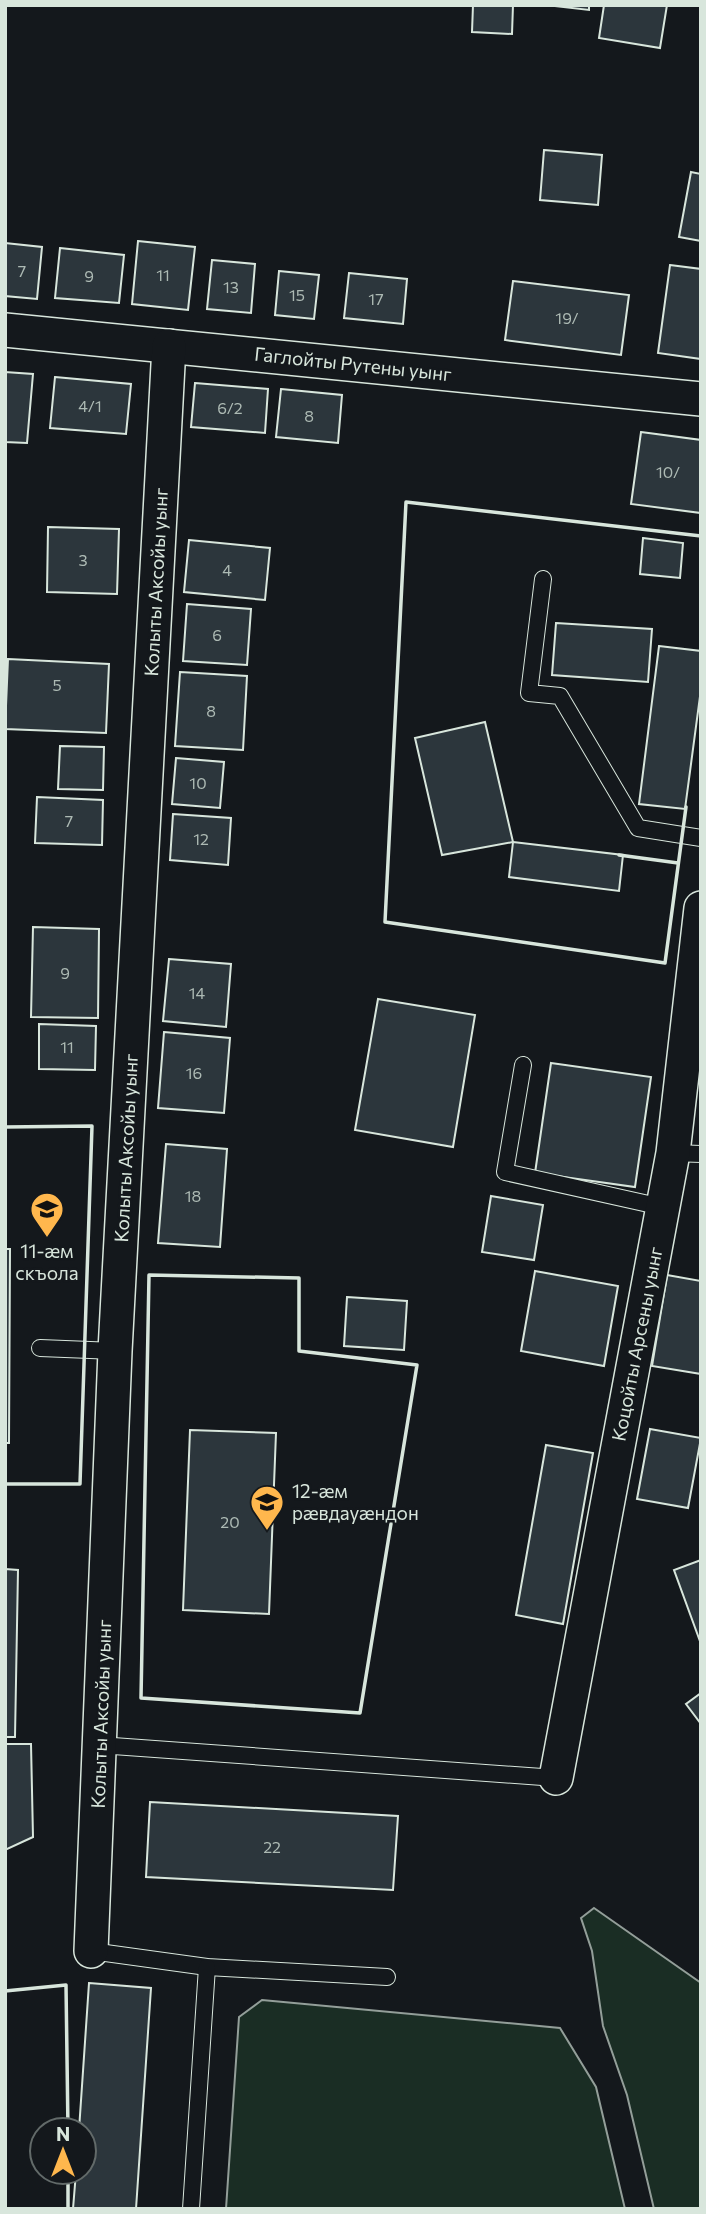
<svg xmlns="http://www.w3.org/2000/svg" width="706" height="2214" font-family="Commissioner,sans-serif">
	<style>
		.green { fill: #1a2d24; stroke: #939e99; stroke-width: 2 }
		.building { fill: #2c363c; stroke: #d8e6dc; stroke-width: 2 }
		.lines { fill: none; stroke-linecap: round; stroke-linejoin: round }
		.service-casing { stroke: #d8e6dc; stroke-width: 18 }
		.minor-casing { stroke: #d8e6dc; stroke-width: 36 }
		.service { stroke: #14181c; stroke-width: 16 }
		.minor { stroke: #14181c; stroke-width: 33 }
		.wall { stroke: #d8e6dc; stroke-width: 3.5 }
		.labels { text-anchor: middle; stroke-width: 5; stroke-linejoin: round; paint-order: stroke }
		.number-label { font-size: 16px; fill: #adbab4 }
		.street-label { font-size: 19px; fill: #d8e6dc; stroke: #14181c }
		.poi-label { font-size: 19px; fill: #d8e6dc; stroke: #14181c }
	</style>
	<rect width="100%" height="100%" fill="#14181c"/>
	<g class="green">
		<path d="M594 1908 701 1983V2209H654L627 2095 603 2026 592 1951 581 1918Z"/>
		<path d="M262 2000 560 2028 596 2087 625 2209H226L239 2017Z"/>
	</g>
	<g class="building">
		<path d="M473 5H513L512 34 472 32Z"/>
		<path d="M546 5H589V10Z"/>
		<path d="M604 5H667L660 48 599 38Z"/>
		<path d="M544 150 602 155 598 205 540 200Z"/>
		<path d="M691 172 701 174V241L679 237Z"/>
		<path d="M138 241 195 247 188 310 132 304Z"/>
		<path d="M5 243 42 247 37 299 5 296Z"/>
		<path d="M60 248 124 255 119 303 55 298Z"/>
		<path d="M212 260 255 264 251 313 207 309Z"/>
		<path d="M670 265 701 269V359L658 353Z"/>
		<path d="M279 271 319 275 314 319 275 315Z"/>
		<path d="M349 273 407 279 403 324 344 318Z"/>
		<path d="M513 281 629 295 621 355 505 340Z"/>
		<path d="M5 372 33 374 27 443 5 442Z"/>
		<path d="M55 377 131 384 126 434 50 428Z"/>
		<path d="M195 383 268 389 265 433 191 427Z"/>
		<path d="M281 389 342 395 338 443 276 437Z"/>
		<path d="M641 432 701 440V513L631 504Z"/>
		<path d="M48 527 119 529 117 594 47 592Z"/>
		<path d="M643 538 683 543 680 578 640 574Z"/>
		<path d="M189 540 270 548 265 600 184 592Z"/>
		<path d="M187 604 251 609 247 665 183 661Z"/>
		<path d="M556 623 652 629 648 682 552 675Z"/>
		<path d="M659 646 701 651V689L685 809 639 804Z"/>
		<path d="M8 659 109 664 106 733 5 729Z"/>
		<path d="M180 672 247 676 243 750 175 746Z"/>
		<path d="M485 722 513 842 442 855 415 738Z"/>
		<path d="M60 746 104 747 103 790 58 789Z"/>
		<path d="M176 758 224 762 220 808 172 804Z"/>
		<path d="M37 797 103 800 102 845 35 843Z"/>
		<path d="M173 814 231 818 228 865 170 860Z"/>
		<path d="M513 842 623 855 619 891 509 877Z"/>
		<path d="M33 927 99 929 98 1018 31 1017Z"/>
		<path d="M169 959 231 964 226 1027 163 1021Z"/>
		<path d="M378 999 475 1015 453 1147 355 1130Z"/>
		<path d="M39 1024 96 1026 95 1070 39 1069Z"/>
		<path d="M164 1032 230 1038 224 1113 158 1108Z"/>
		<path d="M551 1063 651 1077 635 1187 535 1173Z"/>
		<path d="M166 1144 227 1149 220 1247 158 1243Z"/>
		<path d="M491 1196 543 1205 534 1260 482 1252Z"/>
		<path d="M5 1249H10L9 1443H5Z"/>
		<path d="M535 1271 618 1286 604 1366 521 1351Z"/>
		<path d="M667 1275 701 1281V1374L652 1366Z"/>
		<path d="M347 1297 407 1301 404 1350 344 1346Z"/>
		<path d="M650 1429 701 1438 688 1508 637 1499Z"/>
		<path d="M190 1430 276 1433 269 1614 183 1610Z"/>
		<path d="M546 1445 593 1453 563 1624 516 1615Z"/>
		<path d="M701 1560V1644L674 1570Z"/>
		<path d="M5 1569 18 1570 15 1737H5Z"/>
		<path d="M701 1693V1724L686 1704Z"/>
		<path d="M5 1744H31L33 1837 5 1850Z"/>
		<path d="M150 1802 398 1816 393 1890 146 1877Z"/>
		<path d="M89 1983 151 1988 136 2209H73L76 2172H84V2130H79Z"/>
	</g>
	<g class="lines">
		<defs>
			<g id="service">
				<path d="M543 579 529 693 560 696 638 828 701 838"/>
				<path d="M523 1065 505 1172 662 1207"/>
				<path d="M673 1153 701 1154"/>
				<path d="M40 1348 115 1351"/>
				<path d="M99 1745 556 1778"/>
				<path d="M91 1951 207 1967 387 1977"/>
				<path d="M191 2209 207 1967"/>
			</g>
			<g id="minor">
				<path d="M5 330 701 399"/>
				<path d="M556 1778 673 1153 701 908"/>
				<path d="M91 1951 115 1351 169 346"/>
			</g>
		</defs>
		<use href="#service" class="service-casing"/>
		<use href="#minor" class="minor-casing"/>
		<use href="#service" class="service"/>
		<use href="#minor" class="minor"/>
		<g class="wall">
			<path d="M686 807 665 963 385 922 406 502 701 536"/>
			<path d="M619 855 678 863"/>
			<path d="M5 1127 92 1126 80 1484H5"/>
			<path d="M149 1275 299 1278V1351L417 1365 360 1713 141 1698Z"/>
			<path d="M5 1991 66 1985 68 2130"/>
			<path d="M68 2172V2209"/>
		</g>
	</g>
	<defs>
		<symbol id="school-pin" viewBox="-11 -11 22 30"><path d="M0 17L-7.5 6A9.5 9.5 0 1 1 7.5 6Z" fill="#ffb74d" stroke="#14181c"/><path d="M0-5L7-2L0 1L-7-2ZM-4 1L0 2.5L4 1V4Q0 6-4 4Z" fill="#111"/></symbol>
	</defs>
	<g fill-rule="evenodd">
		<use href="#school-pin" x="28" y="1190" width="38" height="52"/>
		<use href="#school-pin" x="248" y="1483" width="38" height="52"/>
	</g>
	<g class="labels">
		<g class="number-label">
			<text x="22" y="277">7</text>
			<text x="163" y="281">11</text>
			<text x="89" y="282">9</text>
			<text x="231" y="293">13</text>
			<text x="297" y="301">15</text>
			<text x="376" y="305">17</text>
			<text x="567" y="324">19/</text>
			<text x="90" y="412">4/1</text>
			<text x="230" y="414">6/2</text>
			<text x="309" y="422">8</text>
			<text x="668" y="478">10/</text>
			<text x="83" y="566">3</text>
			<text x="227" y="576">4</text>
			<text x="217" y="641">6</text>
			<text x="57" y="691">5</text>
			<text x="211" y="717">8</text>
			<text x="198" y="789">10</text>
			<text x="69" y="827">7</text>
			<text x="201" y="845">12</text>
			<text x="65" y="979">9</text>
			<text x="197" y="999">14</text>
			<text x="67" y="1053">11</text>
			<text x="194" y="1079">16</text>
			<text x="193" y="1202">18</text>
			<text x="230" y="1528">20</text>
			<text x="272" y="1853">22</text>
		</g>
		<g class="street-label">
			<text transform="translate(353 364) rotate(6)" y="7">Гаглойты Рутены уынг</text>
			<text transform="translate(156 582) rotate(-87)" y="7">Колыты Аксойы уынг</text>
			<text transform="translate(126 1148) rotate(-87)" y="7">Колыты Аксойы уынг</text>
			<text transform="translate(637 1344) rotate(-79)" y="7">Коцойты Арсены уынг</text>
			<text transform="translate(101 1714) rotate(-88)" y="7">Колыты Аксойы уынг</text>
		</g>
		<g class="poi-label">
			<text x="47" y="1258">11-æм<tspan x="47" dy="22">скъола</tspan></text>
			<text x="292" y="1498" text-anchor="start">12-æм<tspan x="292" dy="22">рӕвдауӕндон</tspan></text>
		</g>
	</g>
	<rect width="706" height="2214" fill="none" stroke="#d8e6dc" stroke-width="14"/>
	<g transform="translate(63 2151)"><circle r="33" fill="#14181c" stroke="#626a69" stroke-width="2"/>
	<path d="M0-5L12 26L0 18L-12 26Z" fill="#ffb74d"/>
	<text y="-10" font-size="19" font-weight="bold" text-anchor="middle" fill="#d8e6dc">N</text>
	</g>
</svg>
